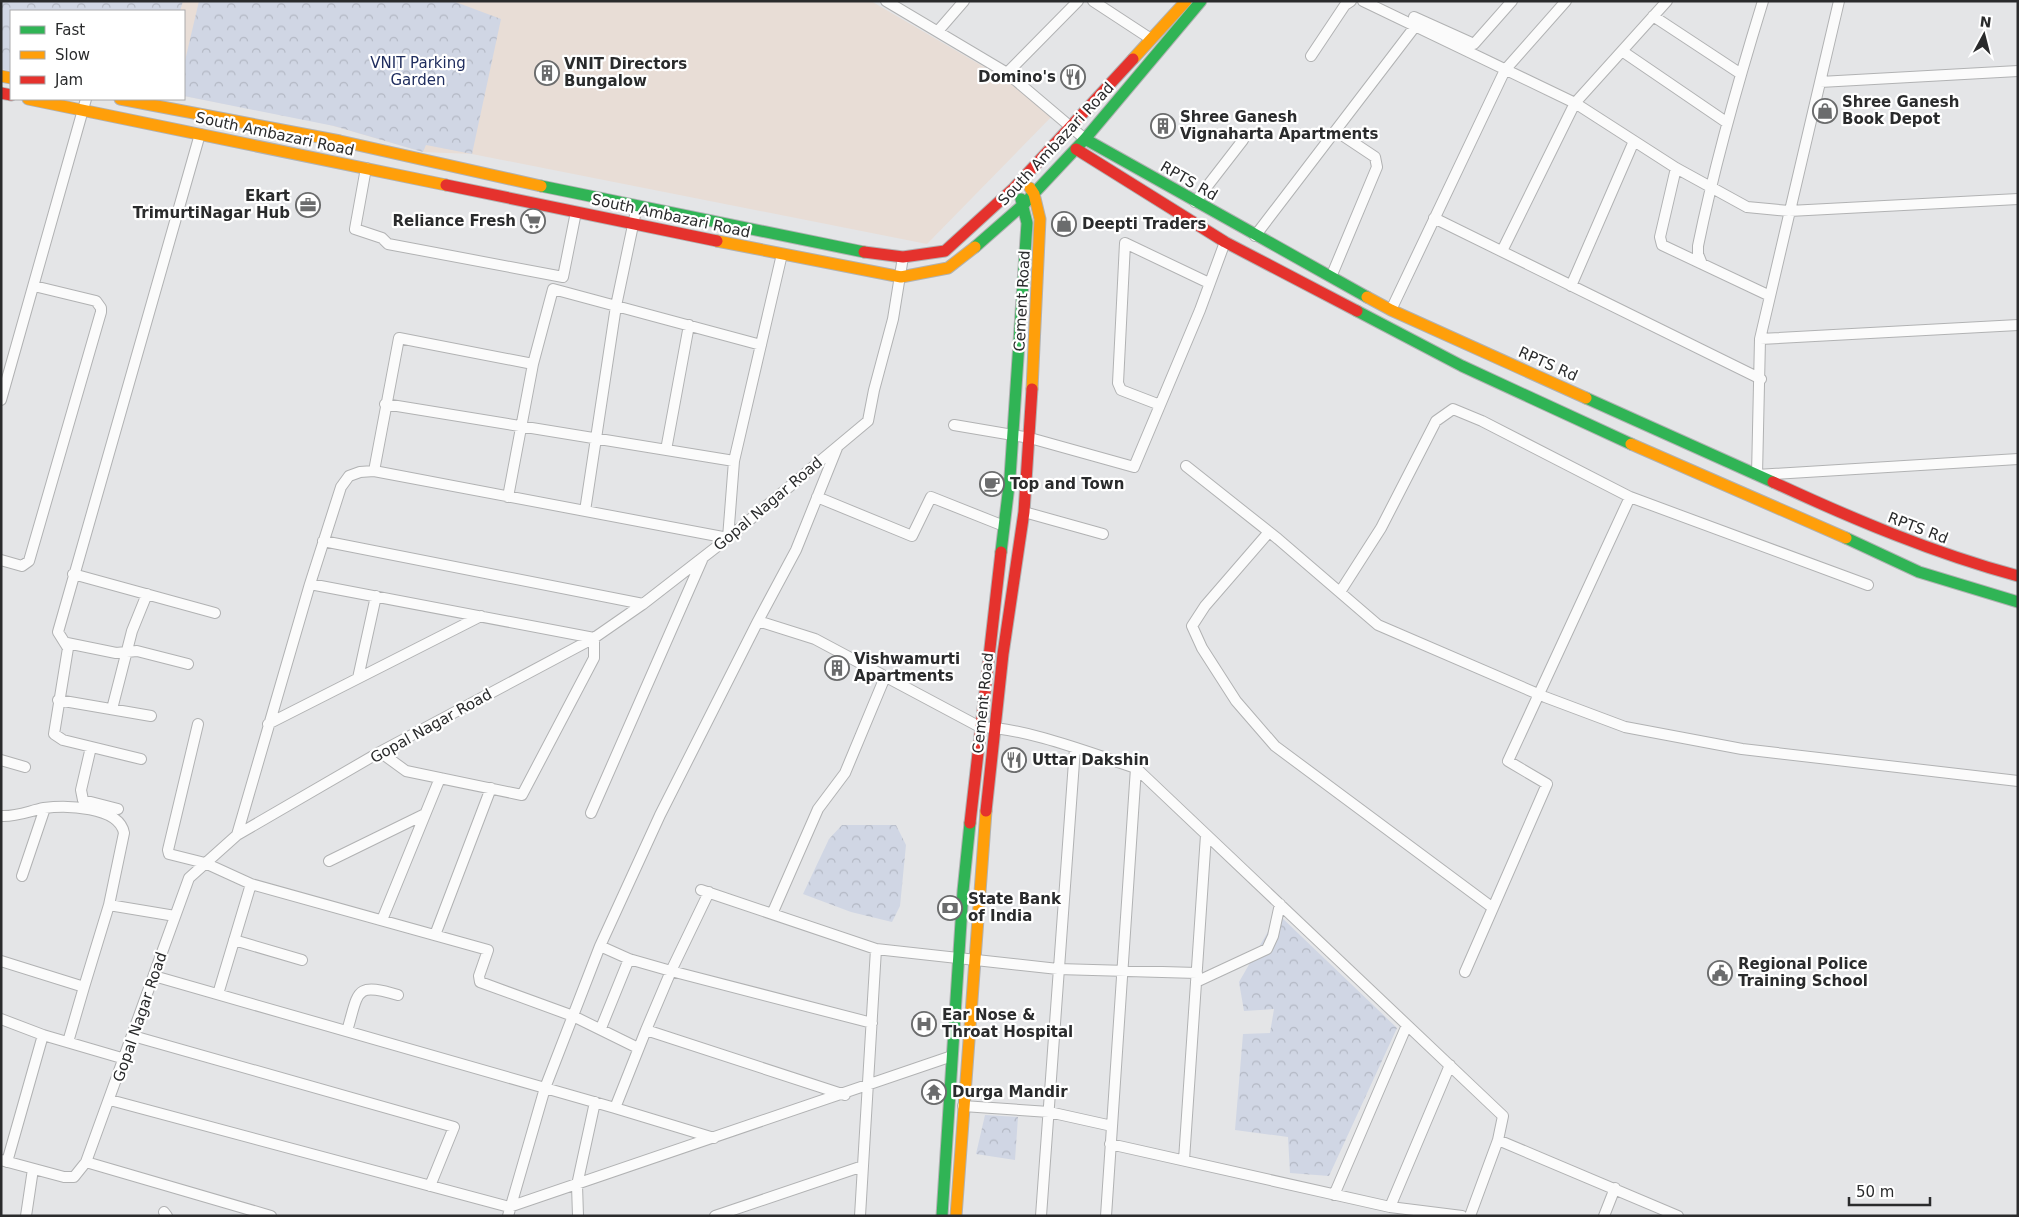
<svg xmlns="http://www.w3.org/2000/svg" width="2019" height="1217" viewBox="0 0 2019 1217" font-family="'DejaVu Sans',sans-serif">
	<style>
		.education { fill: #e8ddd6 }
		.park { fill: url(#park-crowns) }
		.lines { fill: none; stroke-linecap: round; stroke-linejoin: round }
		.street-casing { stroke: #b1b2b3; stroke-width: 12 }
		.fast-casing { stroke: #b1b2b3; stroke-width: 13 }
		.slow-casing { stroke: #b1b2b3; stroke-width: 13 }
		.jam-casing { stroke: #b1b2b3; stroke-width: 13 }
		.street { stroke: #fbfbfb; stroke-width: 10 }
		.fast { stroke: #30b455; stroke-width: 11 }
		.slow { stroke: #ff9f0a; stroke-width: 11 }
		.jam { stroke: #e5322d; stroke-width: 11 }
		.labels { text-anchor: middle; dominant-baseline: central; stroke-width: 4.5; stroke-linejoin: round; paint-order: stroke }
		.park-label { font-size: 15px; fill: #202e5f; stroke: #fff }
		.poi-label { font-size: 15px; font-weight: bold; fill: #2a2b2c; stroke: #fff; text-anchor: start }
		.street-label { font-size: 15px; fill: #2a2b2c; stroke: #fff }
	</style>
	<defs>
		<pattern id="park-crowns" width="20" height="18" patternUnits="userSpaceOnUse" patternTransform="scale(1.25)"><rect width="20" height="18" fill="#d0d6e4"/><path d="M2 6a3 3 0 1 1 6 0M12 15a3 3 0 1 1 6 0" fill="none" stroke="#b3b8c4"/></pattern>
	</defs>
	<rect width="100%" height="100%" fill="#e4e5e7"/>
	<path class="education" d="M1,1H871L1058,110L927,244L472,154L423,152L323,123L184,96V11H11L1,69Z"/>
	<path class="park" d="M1,1H183L180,11H11V71L1,69Z
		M199,1H453L501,19L472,154L426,145L423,152L334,126L184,96V65Z
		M842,825H896L906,845L900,906L892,922L851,912L803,894L829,839Z
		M1278,914L1397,1028L1329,1176L1290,1173L1288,1137L1235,1130L1243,1034L1270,1033L1274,1009L1244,1011L1239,982Z
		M985,1115L1018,1117L1015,1160L976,1154Z"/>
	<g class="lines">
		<defs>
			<path id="street" d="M886,1L1007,73L1085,139
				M1093,1L1151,39
				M1363,1L1575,103L1676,168L1747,207L1789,211L2018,199
				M1839,1L1760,339L1757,475L2018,459
				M1653,16L1741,74
				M1414,17L1474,44L1512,1
				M938,31L964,1
				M1622,51L1726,122
				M1311,56L1345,5L1351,1
				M1007,73L1078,1
				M1820,82L2018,71
				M366,168L355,229L382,238L388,244L563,277L576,212
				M1676,168L1660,237L1662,245L1770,296
				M1195,202L1243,140
				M1434,218L1761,379
				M1255,236L1420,20
				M1502,251L1575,103L1667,1
				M1702,264L1698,254V246C1715,162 1738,82 1763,1
				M1331,277L1377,167L1375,157L1336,131
				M1571,286L1634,141
				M1391,310L1505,70L1566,1
				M1760,339L2018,325
				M1,400L86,99
				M385,404L734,461
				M1160,405L1121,390L1118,383L1125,243L1209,283
				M954,425L1030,438L1134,467L1200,310L1225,242
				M837,448L796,550L758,621L815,639L980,727C1026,728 1090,753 1136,768L1503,1116L1498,1140L1470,1216
				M666,450L689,325
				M1186,466L1278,539L1378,625L1545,697L1625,727L1742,749L2018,781
				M374,471L399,338L533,364
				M508,497L533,364L553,289L761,345
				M817,497L912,536L931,497L1004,526
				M585,511L616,306L637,206
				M1024,512L1103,534
				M1269,532L1205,606L1192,626L1202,648L1236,701L1275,746L1493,908
				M323,541L643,604
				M1,560L22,566L29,561L101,312V308L96,301L34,286
				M73,574L215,613
				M310,584L594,638V658L522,795L406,771L380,752
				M1340,592L1381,528L1436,421L1453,409L1482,421L1630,497L1868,585
				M758,621L660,815L600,946L545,1088L615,1108L646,1030L845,1095
				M67,643L116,653L137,651L188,664
				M358,678L376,596
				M58,700L151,716
				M112,709L132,631L147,594
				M198,724L168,850L169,854L205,863L251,884L218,994
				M268,724L481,616
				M91,747L81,790L83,800L118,809
				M141,759L63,740L54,734L68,648L58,632L200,134
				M1,760L25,767
				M591,813L702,560
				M1,816C16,817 29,811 44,808C65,805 119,806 124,833L109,905L84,987L1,961
				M237,835L310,584L341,487L349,476L360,472L374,471L728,538L734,461L782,254
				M329,861L423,815
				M22,876L45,808
				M251,884L488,950L479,976L480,982L573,1016L638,1048
				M701,890L876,949L1058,969L1197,973
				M109,905L175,916
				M772,914L818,809L845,773L885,677
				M382,920L440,778
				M435,935L491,788
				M234,940L302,960
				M600,946L629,959L671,971L709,892
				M1465,972L1547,784L1508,761L1630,497
				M154,976L545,1088L508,1216
				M1196,982L1267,949L1273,936L1280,904
				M1,1019L43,1035
				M601,1028L629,959
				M646,1030L671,971L872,1023
				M347,1031C359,991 354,982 398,995
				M133,1036L454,1127L430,1186
				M68,1042L84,987
				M110,1100L509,1207L952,1056
				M963,1106L1049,1112L1112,1126
				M615,1108L714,1138
				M1498,1140L1678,1216
				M1110,1144L1390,1207L1462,1216
				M1,1160L64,1177H74L86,1162L189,878L237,835L380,752L594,638L643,604L728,538L868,421L874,390L893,319L903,257
				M1184,1160L1206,835
				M7,1162L43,1035L125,1059
				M86,1162L271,1216
				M1334,1195L1407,1025
				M1390,1207L1450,1065
				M164,1212L167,1216
				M26,1216L33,1169
				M578,1216L577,1185L595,1102
				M715,1216L863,1166
				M860,1216L876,949
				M1041,1216L1075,748
				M1106,1216L1136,768
				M1604,1216L1615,1188"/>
			<path id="fast" d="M1085,139L1367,297
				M541,186L864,252
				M975,247L1024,204L1085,139L1201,1
				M1357,311L1462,366L1631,444
				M1586,398L1773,482
				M1846,538L1919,572L2018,602
				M1001,552L1010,477L1027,223L1021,199
				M942,1216L963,891L970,823"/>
			<path id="slow" d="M1133,59L1186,1
				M1,76L11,78
				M28,99L446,185
				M120,99L340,141L541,186
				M1030,188L1034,194L1040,219L1032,389
				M717,241L901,277L948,268L975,247
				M1367,297L1391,310L1586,398
				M1631,444L1846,538
				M956,1216L986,811"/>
			<path id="jam" d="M1,93L11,95
				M1076,149L1225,242L1357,311
				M446,185L717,241
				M864,252L903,257L945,251L1014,188L1133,59
				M1773,482C1853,519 1933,553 2018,576
				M986,811L1003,654L1024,512L1032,389
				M970,823L1001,552"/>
		</defs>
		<use href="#street" class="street-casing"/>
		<use href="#fast" class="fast-casing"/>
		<use href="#slow" class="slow-casing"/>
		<use href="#jam" class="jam-casing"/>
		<use href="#street" class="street"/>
		<use href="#fast" class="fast"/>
		<use href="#slow" class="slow"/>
		<use href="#jam" class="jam"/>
	</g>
	<defs>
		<symbol id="building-ring" viewBox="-11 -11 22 22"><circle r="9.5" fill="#fff" stroke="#6b6c6d" stroke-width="1.5"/><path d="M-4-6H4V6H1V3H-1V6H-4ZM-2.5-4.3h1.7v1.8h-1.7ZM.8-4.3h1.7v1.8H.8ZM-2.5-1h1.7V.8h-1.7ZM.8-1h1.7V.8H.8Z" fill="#6b6c6d"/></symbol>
		<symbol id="restaurant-ring" viewBox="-11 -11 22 22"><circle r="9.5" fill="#fff" stroke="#6b6c6d" stroke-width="1.5"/><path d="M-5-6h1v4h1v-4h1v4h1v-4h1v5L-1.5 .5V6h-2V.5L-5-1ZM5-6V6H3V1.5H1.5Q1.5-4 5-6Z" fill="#6b6c6d"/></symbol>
		<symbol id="shop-ring" viewBox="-11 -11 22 22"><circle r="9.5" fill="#fff" stroke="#6b6c6d" stroke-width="1.5"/><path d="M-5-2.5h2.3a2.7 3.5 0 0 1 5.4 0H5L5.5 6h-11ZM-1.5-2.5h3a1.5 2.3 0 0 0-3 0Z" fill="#6b6c6d"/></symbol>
		<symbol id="office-ring" viewBox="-11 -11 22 22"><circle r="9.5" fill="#fff" stroke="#6b6c6d" stroke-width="1.5"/><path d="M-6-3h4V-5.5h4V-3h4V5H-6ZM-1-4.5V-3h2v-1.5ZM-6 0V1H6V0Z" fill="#6b6c6d"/></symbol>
		<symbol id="supermarket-ring" viewBox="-11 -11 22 22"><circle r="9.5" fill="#fff" stroke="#6b6c6d" stroke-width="1.5"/><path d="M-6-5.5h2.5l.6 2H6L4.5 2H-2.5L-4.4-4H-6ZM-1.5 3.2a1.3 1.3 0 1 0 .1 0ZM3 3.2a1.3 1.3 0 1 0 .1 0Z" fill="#6b6c6d"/></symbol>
		<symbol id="cafe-ring" viewBox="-11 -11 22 22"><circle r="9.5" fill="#fff" stroke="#6b6c6d" stroke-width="1.5"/><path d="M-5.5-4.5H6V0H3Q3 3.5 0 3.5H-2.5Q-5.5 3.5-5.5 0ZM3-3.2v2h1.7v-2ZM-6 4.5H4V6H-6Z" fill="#6b6c6d"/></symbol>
		<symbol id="bank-ring" viewBox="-11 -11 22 22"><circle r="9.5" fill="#fff" stroke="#6b6c6d" stroke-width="1.5"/><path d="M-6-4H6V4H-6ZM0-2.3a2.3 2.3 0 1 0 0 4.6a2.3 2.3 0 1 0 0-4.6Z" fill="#6b6c6d"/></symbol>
		<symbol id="civic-ring" viewBox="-11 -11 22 22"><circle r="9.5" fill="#fff" stroke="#6b6c6d" stroke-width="1.5"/><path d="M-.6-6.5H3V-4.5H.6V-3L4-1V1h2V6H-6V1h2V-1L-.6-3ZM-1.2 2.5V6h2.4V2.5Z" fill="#6b6c6d"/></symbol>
		<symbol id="hospital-ring" viewBox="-11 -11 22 22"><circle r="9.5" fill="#fff" stroke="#6b6c6d" stroke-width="1.5"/><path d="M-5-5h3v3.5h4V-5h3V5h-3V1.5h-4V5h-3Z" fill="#6b6c6d"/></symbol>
		<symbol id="temple-ring" viewBox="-11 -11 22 22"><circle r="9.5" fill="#fff" stroke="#6b6c6d" stroke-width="1.5"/><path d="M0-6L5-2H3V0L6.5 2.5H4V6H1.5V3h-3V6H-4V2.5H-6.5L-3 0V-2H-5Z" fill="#6b6c6d"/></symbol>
	</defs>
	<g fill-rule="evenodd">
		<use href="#building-ring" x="533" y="59" width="28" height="28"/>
		<use href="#restaurant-ring" x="1059" y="63" width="28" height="28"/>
		<use href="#shop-ring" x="1811" y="97" width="28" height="28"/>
		<use href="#building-ring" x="1149" y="112" width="28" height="28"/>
		<use href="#office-ring" x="294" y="191" width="28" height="28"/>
		<use href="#supermarket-ring" x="519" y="207" width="28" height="28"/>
		<use href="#shop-ring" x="1050" y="210" width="28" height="28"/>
		<use href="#cafe-ring" x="978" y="470" width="28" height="28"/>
		<use href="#building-ring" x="823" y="654" width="28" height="28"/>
		<use href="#restaurant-ring" x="1000" y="746" width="28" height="28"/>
		<use href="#bank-ring" x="936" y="894" width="28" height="28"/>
		<use href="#civic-ring" x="1706" y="959" width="28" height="28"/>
		<use href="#hospital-ring" x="910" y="1010" width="28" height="28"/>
		<use href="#temple-ring" x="920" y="1078" width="28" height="28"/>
	</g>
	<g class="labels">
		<g class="park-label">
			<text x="418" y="63">VNIT Parking<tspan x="418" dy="17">Garden</tspan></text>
		</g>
		<g class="poi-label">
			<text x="564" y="64">VNIT Directors<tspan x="564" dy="17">Bungalow</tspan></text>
			<text x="1056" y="77" text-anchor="end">Domino's</text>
			<text x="1842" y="102">Shree Ganesh<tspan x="1842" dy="17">Book Depot</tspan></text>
			<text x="1180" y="117">Shree Ganesh<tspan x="1180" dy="17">Vignaharta Apartments</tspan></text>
			<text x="290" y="196" text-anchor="end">Ekart<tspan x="290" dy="17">TrimurtiNagar Hub</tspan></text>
			<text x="516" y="221" text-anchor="end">Reliance Fresh</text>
			<text x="1082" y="224">Deepti Traders</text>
			<text x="1010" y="484">Top and Town</text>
			<text x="854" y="659">Vishwamurti<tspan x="854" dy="17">Apartments</tspan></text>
			<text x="1032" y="760">Uttar Dakshin</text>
			<text x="968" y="899">State Bank<tspan x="968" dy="17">of India</tspan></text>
			<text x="1738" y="964">Regional Police<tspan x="1738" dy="17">Training School</tspan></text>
			<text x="942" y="1015">Ear Nose &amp;<tspan x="942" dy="17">Throat Hospital</tspan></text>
			<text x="952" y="1092">Durga Mandir</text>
		</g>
		<g class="street-label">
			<text transform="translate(275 134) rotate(12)">South Ambazari Road</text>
			<text transform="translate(1056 144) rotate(-47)">South Ambazari Road</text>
			<text transform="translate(1189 181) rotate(30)">RPTS Rd</text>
			<text transform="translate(671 216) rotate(12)">South Ambazari Road</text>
			<text transform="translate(1022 301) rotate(-87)">Cement Road</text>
			<text transform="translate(1548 364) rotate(24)">RPTS Rd</text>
			<text transform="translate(768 504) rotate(-40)">Gopal Nagar Road</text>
			<text transform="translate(1918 528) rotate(21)">RPTS Rd</text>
			<text transform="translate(983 703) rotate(-84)">Cement Road</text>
			<text transform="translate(431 726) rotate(-29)">Gopal Nagar Road</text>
			<text transform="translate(140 1017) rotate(-71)">Gopal Nagar Road</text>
		</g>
	</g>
	<rect width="2019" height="1217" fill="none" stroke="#2a2b2c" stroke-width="5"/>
	<rect x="10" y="10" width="175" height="90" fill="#ffffff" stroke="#aaaaab"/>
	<rect x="20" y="26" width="25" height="8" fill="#30b455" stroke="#aaaaab"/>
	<text x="55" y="35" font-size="15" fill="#2a2b2c">Fast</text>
	<rect x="20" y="51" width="25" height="8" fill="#ff9f0a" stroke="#aaaaab"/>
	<text x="55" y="60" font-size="15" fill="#2a2b2c">Slow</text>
	<rect x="20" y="76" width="25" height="8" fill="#e5322d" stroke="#aaaaab"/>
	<text x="55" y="85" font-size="15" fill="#2a2b2c">Jam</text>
	<g transform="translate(1984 35) rotate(7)" stroke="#ffffff" stroke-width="4" paint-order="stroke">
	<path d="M0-4L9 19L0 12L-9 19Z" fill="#2a2b2c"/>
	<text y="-8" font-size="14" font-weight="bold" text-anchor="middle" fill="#2a2b2c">N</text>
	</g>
	<path d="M1849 1197v8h81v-8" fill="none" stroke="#2a2b2c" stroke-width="2.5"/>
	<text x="1856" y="1197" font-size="15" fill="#2a2b2c" stroke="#ffffff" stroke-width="4" paint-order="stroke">50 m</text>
</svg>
